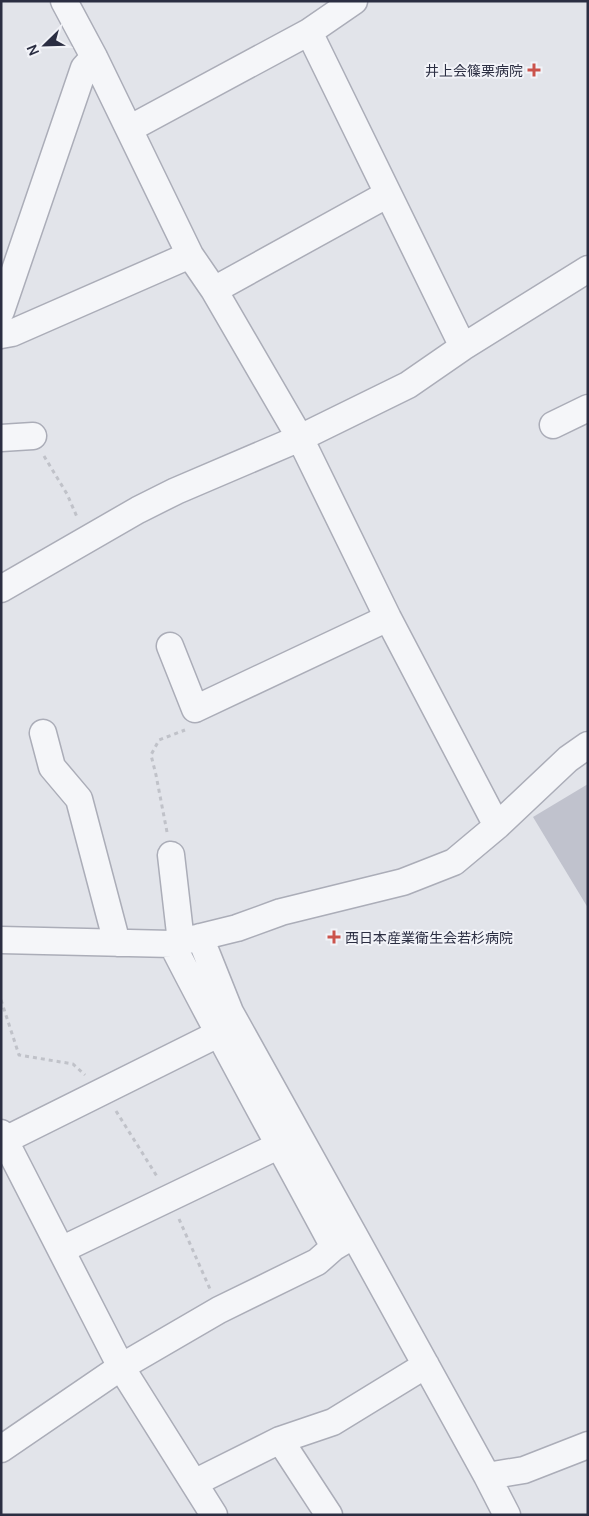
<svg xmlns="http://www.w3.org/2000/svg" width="589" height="1516" viewBox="0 0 589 1516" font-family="Manrope,'Noto Sans JP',sans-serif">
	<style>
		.building { fill: #c0c2cd }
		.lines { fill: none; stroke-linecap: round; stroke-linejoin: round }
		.minor-casing { stroke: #abadb8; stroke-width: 29 }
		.path { stroke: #c0c2c9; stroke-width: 3; stroke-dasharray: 4 4; stroke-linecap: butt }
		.minor { stroke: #f5f6f9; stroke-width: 26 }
		.poi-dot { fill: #cb534c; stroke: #f2f3f8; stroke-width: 2 }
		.labels { text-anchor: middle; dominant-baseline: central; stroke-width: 4; stroke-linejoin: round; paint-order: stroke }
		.poi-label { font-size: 14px; fill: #2b2e42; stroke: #f2f3f8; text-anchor: end }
	</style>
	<rect width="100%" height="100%" fill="#e2e4ea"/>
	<path class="building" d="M588,784V908L533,817Z"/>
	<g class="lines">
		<defs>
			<path id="minor" d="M64,1L94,57L190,255L214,290L300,438L388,618L497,826
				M309,32L354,1
				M129,129L309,32L463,347
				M214,290L388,194
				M1,311L84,68L94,57
				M1,335L12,333L190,255
				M553,425L588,408
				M1,438L33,436
				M1,589L138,510L176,491L300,438L408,385L463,347L588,269
				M170,646L195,709L388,618
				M43,733L52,767L79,799L117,943
				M171,855L181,942
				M200,937L230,1012L354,1235
				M1,940L172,944L237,928L281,912L403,882L454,862L497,826L568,759L588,745
				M172,944C224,1046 280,1146 334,1247
				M1,1133L121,1367L214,1515
				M5,1140L218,1034
				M61,1250L280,1145
				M280,1440L329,1515
				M1,1449L121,1367L219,1310L317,1262L334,1247L354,1235L487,1476L507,1515
				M487,1476L524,1470L588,1445
				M194,1483L280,1440L333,1422L426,1365"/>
		</defs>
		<use href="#minor" class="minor-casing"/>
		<path class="path" d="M44,456L67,494L77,517
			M167,832L156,775L151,755L159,740L185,730
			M1,1000L19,1055L73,1064L85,1075
			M116,1111L158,1178
			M179,1219L210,1289"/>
		<use href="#minor" class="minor"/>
	</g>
	<g class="poi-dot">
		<path d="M531.5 62.5h5v5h5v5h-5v5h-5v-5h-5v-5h5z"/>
		<path d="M331.5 929.5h5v5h5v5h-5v5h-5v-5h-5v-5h5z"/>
	</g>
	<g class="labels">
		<g class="poi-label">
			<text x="523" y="70">井上会篠栗病院</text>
			<text x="345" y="937" text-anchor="start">西日本産業衛生会若杉病院</text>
		</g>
	</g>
	<rect width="589" height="1516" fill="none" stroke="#2b2e42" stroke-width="5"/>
	<g transform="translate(45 45) rotate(247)" stroke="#f2f3f8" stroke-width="4" paint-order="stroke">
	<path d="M0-4L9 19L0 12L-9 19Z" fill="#2b2e42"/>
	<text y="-8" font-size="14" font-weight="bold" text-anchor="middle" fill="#2b2e42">N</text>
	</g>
</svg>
